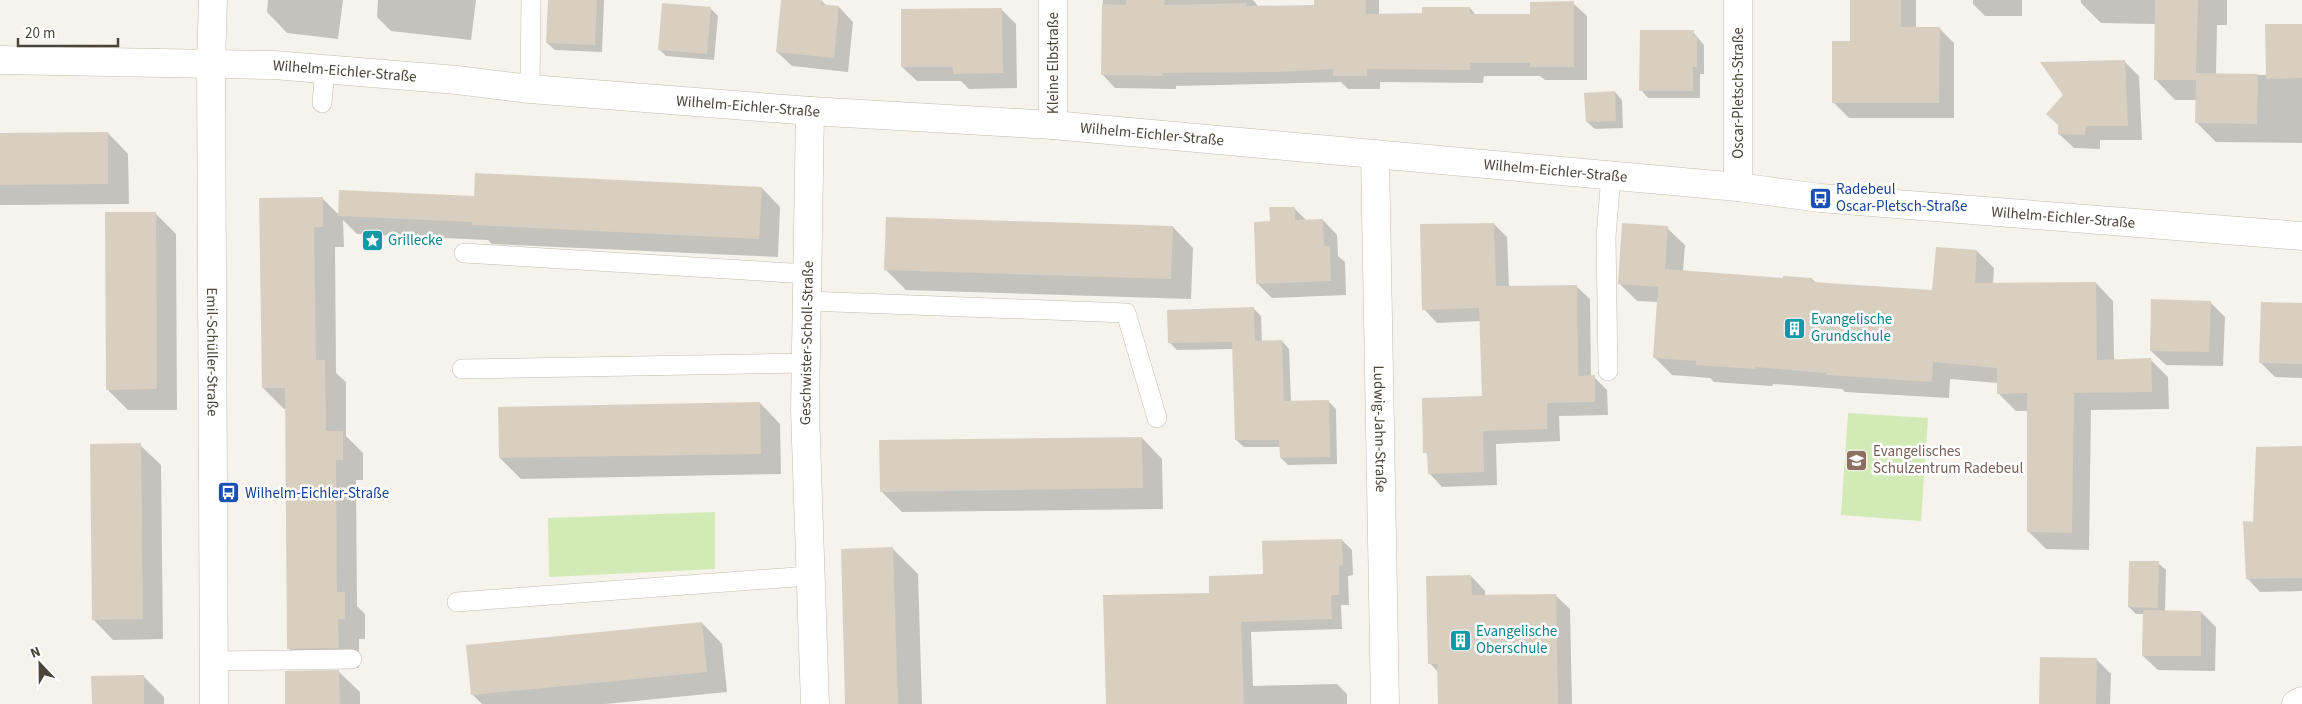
<svg xmlns="http://www.w3.org/2000/svg" width="2302" height="704" viewBox="0 0 2302 704" font-family="'Source Sans 3',sans-serif">
	<style>
		.green { fill: #d2eab5 }
		.shadow { fill: #0003 }
		.building { fill: #d8cfc1 }
		.lines { fill: none; stroke-linecap: round; stroke-linejoin: round }
		.service-casing { stroke: #c2bbae; stroke-width: 20 }
		.minor-casing { stroke: #c2bbae; stroke-width: 29 }
		.tertiary-casing { stroke: #c2bbae; stroke-width: 29 }
		.service { stroke: #fff; stroke-width: 19 }
		.minor { stroke: #fff; stroke-width: 28 }
		.tertiary { stroke: #fff; stroke-width: 28 }
		.labels { text-anchor: middle; dominant-baseline: central; stroke-width: 5; stroke-linejoin: round; paint-order: stroke }
		.street-label { font-size: 15px; fill: #4b4439; stroke: #fff }
		.transit-label { font-size: 15px; fill: #164399; stroke: #fff; text-anchor: start }
		.culture-label { font-size: 15px; fill: #0d838f; stroke: #fff; text-anchor: start }
		.education-label { font-size: 15px; fill: #785e54; stroke: #fff; text-anchor: start }
	</style>
	<rect width="100%" height="100%" fill="#f6f3ec"/>
	<path class="green" d="M1848,413L1928,418L1921,521L1841,515Z
		M715,512V569L549,577L548,518Z"/>
	<path class="shadow" d="M268,0H343L338,39L287,33L267,12Z
		M378,0H476L471,40L391,31L377,17Z
		M549,0H604L602,52L555,50L547,43Z
		M782,0H821L827,6L839,7L853,22L848,72L792,66L777,52Z
		M1103,0H1253L1259,7L1315,6V0H1379V15H1424L1470,8L1476,15H1531L1573,3L1587,16V80H1545L1540,76H1484L1483,83L1380,82V89H1348L1341,82L1176,86V89L1115,88L1102,74Z
		M1851,0H1916V28H1939L1954,43V118H1849L1833,102L1851,42Z
		M1973,0H2022V16H1985L1973,4Z
		M2081,0H2227V25H2217L2216,74L2267,75L2302,25V143L2216,142L2196,122L2197,100H2175L2156,80V24L2101,23L2081,3Z
		M710,8L718,16L714,60L666,56L659,49Z
		M1002,10L1016,24L1017,88L969,89L961,81H917L902,67Z
		M1693,32L1704,45V74H1700V98H1648L1641,90Z
		M2124,61L2139,76L2142,140H2100V149L2074,148L2059,134Z
		M1615,92L1622,100L1623,128L1595,129L1587,122Z
		M108,133L128,154L129,204L0,205V134Z
		M762,188L780,207L778,257L492,244L488,240L357,234L343,220L344,247H335L336,373L346,382V436L363,453V480H356L357,606L365,614V639H359V668L309,669L288,648L286,409H284L263,388L322,198L339,215L475,197Z
		M1294,208L1307,221L1323,220L1337,235L1338,256L1345,262L1346,295L1272,298L1257,283L1271,222Z
		M155,213L176,234L177,410H128L108,390Z
		M1494,224L1507,237L1509,287L1576,286L1590,299L1591,377H1594L1607,390L1608,415L1559,416L1560,441L1496,444L1497,485L1442,487L1429,473V456L1425,452L1484,398L1481,321L1437,323L1424,309Z
		M1173,227L1193,248L1191,299L906,290L886,270Z
		M1667,228L1685,245L1683,271L1784,279H1812L1816,283L1934,292L1977,251L1994,268L1993,284L2096,283L2113,301L2114,360H2151L2168,377L2169,409L2091,410L2089,550L2046,549L2028,531V411H2016L1998,393V383L1950,379L1949,398L1845,392L1842,389L1773,384L1772,386L1714,382L1710,378L1672,375L1654,357L1658,302L1637,301L1619,283Z
		M2210,302L2225,317L2223,366L2166,365L2151,351Z
		M2302,305V378L2275,377L2260,362Z
		M1254,309L1261,316L1262,342L1282,341L1289,349L1291,402H1329L1336,409L1337,464L1288,465L1281,458V447H1244L1236,440L1233,349L1177,350L1170,343Z
		M760,403L780,424L781,474L521,479L500,458Z
		M1142,438L1162,459L1163,509L902,512L881,491Z
		M140,445L161,465L163,639L113,640L93,619Z
		M2302,448V591L2260,592L2247,578L2254,523Z
		M1342,540L1352,550L1353,575L1348,576L1349,605H1341L1342,629L1251,632L1253,686L1337,684L1347,694V704H1107L1211,594L1264,576Z
		M892,548L918,574L922,704H847Z
		M2158,563L2166,570L2165,612H2201L2216,627L2215,671L2158,670L2143,656L2144,614H2136L2129,607Z
		M1471,576L1485,591V596L1555,595L1570,609L1572,704H1439L1438,672L1430,663Z
		M702,623L722,644L727,692L605,704H482L472,694Z
		M2096,659L2111,674L2110,704H2041Z
		M339,672L360,692V704H286Z
		M143,676L164,697V704H93Z"/>
	<path class="building" d="M548,0H597L595,45L546,43Z
		M781,0H821V4L839,6L834,58L776,52Z
		M1126,0H1165L1164,5L1246,3V6L1314,5V0H1366V14L1422,13V7H1470V14H1530V2L1574,1V67H1530V63H1470V70L1367,69V76H1333V69L1278,72L1163,73V76L1101,75L1102,4L1126,5Z
		M1850,0H1901V27H1940L1939,103H1832V41H1850Z
		M2155,0H2198L2196,73L2258,74L2257,124L2195,123L2196,80H2154Z
		M662,3L711,7L707,54L658,50Z
		M1002,8L1003,73L953,74V67H901V9Z
		M2265,24H2302V78L2266,79Z
		M1640,30H1694L1693,36H1697V67H1693V91H1639Z
		M2125,60L2128,126H2086L2085,135L2058,134V125L2046,114L2063,95L2040,62Z
		M1615,91L1616,121L1586,122L1584,93Z
		M108,132V184L0,185V133Z
		M475,173L762,187L759,239L472,225V222L338,216L339,190L474,196Z
		M323,197V227H314L316,360H325L326,431H343V460H336L337,592H345V619H338L339,648L287,649L285,388H262L259,198Z
		M1269,207H1295V220L1323,219L1324,246H1330L1331,281L1256,284L1254,222L1270,221Z
		M105,212H156L157,389L106,390Z
		M886,217L1173,226L1171,279L884,270Z
		M1494,223L1496,286L1577,285L1578,376L1595,375V402L1547,403V429L1483,431L1484,472L1428,474L1427,453H1423L1422,398L1482,396L1479,308L1422,310L1420,224Z
		M1622,223L1668,226L1665,269L1783,278V276L1798,277L1812,278V282L1932,290L1936,247L1977,250L1975,283L2096,282L2097,360L2151,358L2152,392L2074,393L2072,533L2027,532V393L1997,394V368L1933,362L1932,382L1826,375V373L1755,367V369L1696,365V361L1653,358L1658,287L1618,284Z
		M2151,299L2211,301L2209,352L2150,351Z
		M2261,302L2302,303V364L2259,363Z
		M1254,307L1255,341L1282,340L1284,401L1329,400L1330,457L1280,458L1279,440H1235L1232,342L1168,343L1167,310Z
		M760,402L761,454L499,458L498,407Z
		M1142,437L1143,488L880,492L879,440Z
		M141,443L143,619L92,620L90,444Z
		M2302,446V578L2246,579L2243,521L2253,522L2256,447Z
		M1342,539L1343,565L1339,566V595H1331L1332,619L1241,622L1244,704H1106L1103,595L1209,593V576L1263,574L1262,541Z
		M893,547L898,704H845L841,549Z
		M2129,561H2159L2158,608L2128,607Z
		M1471,575L1472,595L1556,594L1558,704H1438L1437,664H1428L1426,576Z
		M2143,610L2201,611V656H2142Z
		M702,622L707,672L471,695L466,645Z
		M2040,657L2097,658L2096,704H2039Z
		M339,670L340,704H285V671Z
		M144,675V704H92L91,676Z"/>
	<g class="lines">
		<defs>
			<path id="service" d="M530,89L531,0
				M322,103L325,69
				M464,253L808,274
				M807,301L1126,313L1157,418
				M462,369L806,363
				M1608,371L1606,237L1611,175
				M457,602L809,576
				M213,661L352,659"/>
			<g id="minor">
				<path d="M1738,0V187"/>
				<path id="s1" d="M0,60L274,65L457,80L530,89L810,111L1053,125L1738,187L1820,198L2302,236"/>
				<path d="M810,111L805,410L815,704"/>
				<path d="M1053,125V0"/>
				<path id="s2" d="M1375,154L1385,704"/>
				<path d="M2296,704L2302,701"/>
			</g>
			<g id="tertiary">
				<path id="s3" d="M213,0L211,63L214,704"/>
			</g>
		</defs>
		<use href="#service" class="service-casing"/>
		<use href="#minor" class="minor-casing"/>
		<use href="#tertiary" class="tertiary-casing"/>
		<use href="#service" class="service"/>
		<use href="#minor" class="minor"/>
		<use href="#tertiary" class="tertiary"/>
	</g>
	<defs>
		<symbol id="bus-square" viewBox="-11 -11 22 22"><rect x="-9" y="-9" width="18" height="18" rx="4" fill="#1a4fb4" stroke="#fff"/><path d="M-5-6H5V4H4V6H2V4H-2V6H-4V4H-5ZM-3.5-4V0h7V-4ZM-3.5 1.2v1.5H-2V1.2ZM2 1.2v1.5H3.5V1.2Z" fill="#fff"/></symbol>
		<symbol id="sight-square" viewBox="-11 -11 22 22"><rect x="-9" y="-9" width="18" height="18" rx="4" fill="#0f9aa8" stroke="#fff"/><path d="M0-6L1.8-2.2L6-1.7L2.9 1.2L3.7 5.4L0 3.3L-3.7 5.4L-2.9 1.2L-6-1.7L-1.8-2.2Z" fill="#fff"/></symbol>
		<symbol id="building-square" viewBox="-11 -11 22 22"><rect x="-9" y="-9" width="18" height="18" rx="4" fill="#0f9aa8" stroke="#fff"/><path d="M-4-6H4V6H1V3H-1V6H-4ZM-2.5-4.3h1.7v1.8h-1.7ZM.8-4.3h1.7v1.8H.8ZM-2.5-1h1.7V.8h-1.7ZM.8-1h1.7V.8H.8Z" fill="#fff"/></symbol>
		<symbol id="school-square" viewBox="-11 -11 22 22"><rect x="-9" y="-9" width="18" height="18" rx="4" fill="#8d6e63" stroke="#fff"/><path d="M0-5L7-2L0 1L-7-2ZM-4 1L0 2.5L4 1V4Q0 6-4 4Z" fill="#fff"/></symbol>
	</defs>
	<g fill-rule="evenodd">
		<use href="#bus-square" x="1808" y="186" width="25" height="25"/>
		<use href="#sight-square" x="360" y="228" width="25" height="25"/>
		<use href="#building-square" x="1782" y="316" width="25" height="25"/>
		<use href="#school-square" x="1844" y="448" width="25" height="25"/>
		<use href="#bus-square" x="216" y="480" width="25" height="25"/>
		<use href="#building-square" x="1448" y="628" width="25" height="25"/>
	</g>
	<g class="labels">
		<g class="street-label">
			<text transform="translate(1053 63) rotate(-90)">Kleine Elbstraße</text>
			<text stroke="none"><textPath href="#s1" startOffset="345">Wilhelm-Eichler-Straße</textPath></text>
			<text transform="translate(1738 93) rotate(-90)">Oscar-Pletsch-Straße</text>
			<text stroke="none"><textPath href="#s1" startOffset="750">Wilhelm-Eichler-Straße</textPath></text>
			<text stroke="none"><textPath href="#s1" startOffset="1155">Wilhelm-Eichler-Straße</textPath></text>
			<text stroke="none"><textPath href="#s1" startOffset="1560">Wilhelm-Eichler-Straße</textPath></text>
			<text stroke="none"><textPath href="#s1" startOffset="2070">Wilhelm-Eichler-Straße</textPath></text>
			<text transform="translate(807 343) rotate(-89)">Geschwister-Scholl-Straße</text>
			<text stroke="none"><textPath href="#s3" startOffset="352">Emil-Schüller-Straße</textPath></text>
			<text stroke="none"><textPath href="#s2" startOffset="275">Ludwig-Jahn-Straße</textPath></text>
		</g>
		<g class="transit-label">
			<text x="1836" y="189">Radebeul<tspan x="1836" dy="17">Oscar-Pletsch-Straße</tspan></text>
			<text x="245" y="493">Wilhelm-Eichler-Straße</text>
		</g>
		<g class="culture-label">
			<text x="388" y="240">Grillecke</text>
			<text x="1811" y="319">Evangelische<tspan x="1811" dy="17">Grundschule</tspan></text>
			<text x="1476" y="631">Evangelische<tspan x="1476" dy="17">Oberschule</tspan></text>
		</g>
		<g class="education-label">
			<text x="1873" y="451">Evangelisches<tspan x="1873" dy="17">Schulzentrum Radebeul</tspan></text>
		</g>
	</g>
	<g transform="translate(40 664) rotate(338)" stroke="#ffffff" stroke-width="4" paint-order="stroke">
	<path d="M0-4L9 19L0 12L-9 19Z" fill="#4b4439"/>
	<text y="-8" font-size="14" font-weight="bold" text-anchor="middle" fill="#4b4439">N</text>
	</g>
	<path d="M18 38v8h100v-8" fill="none" stroke="#4b4439" stroke-width="2.5"/>
	<text x="25" y="38" font-size="15" fill="#4b4439" stroke="#ffffff" stroke-width="4" paint-order="stroke">20 m</text>
</svg>
